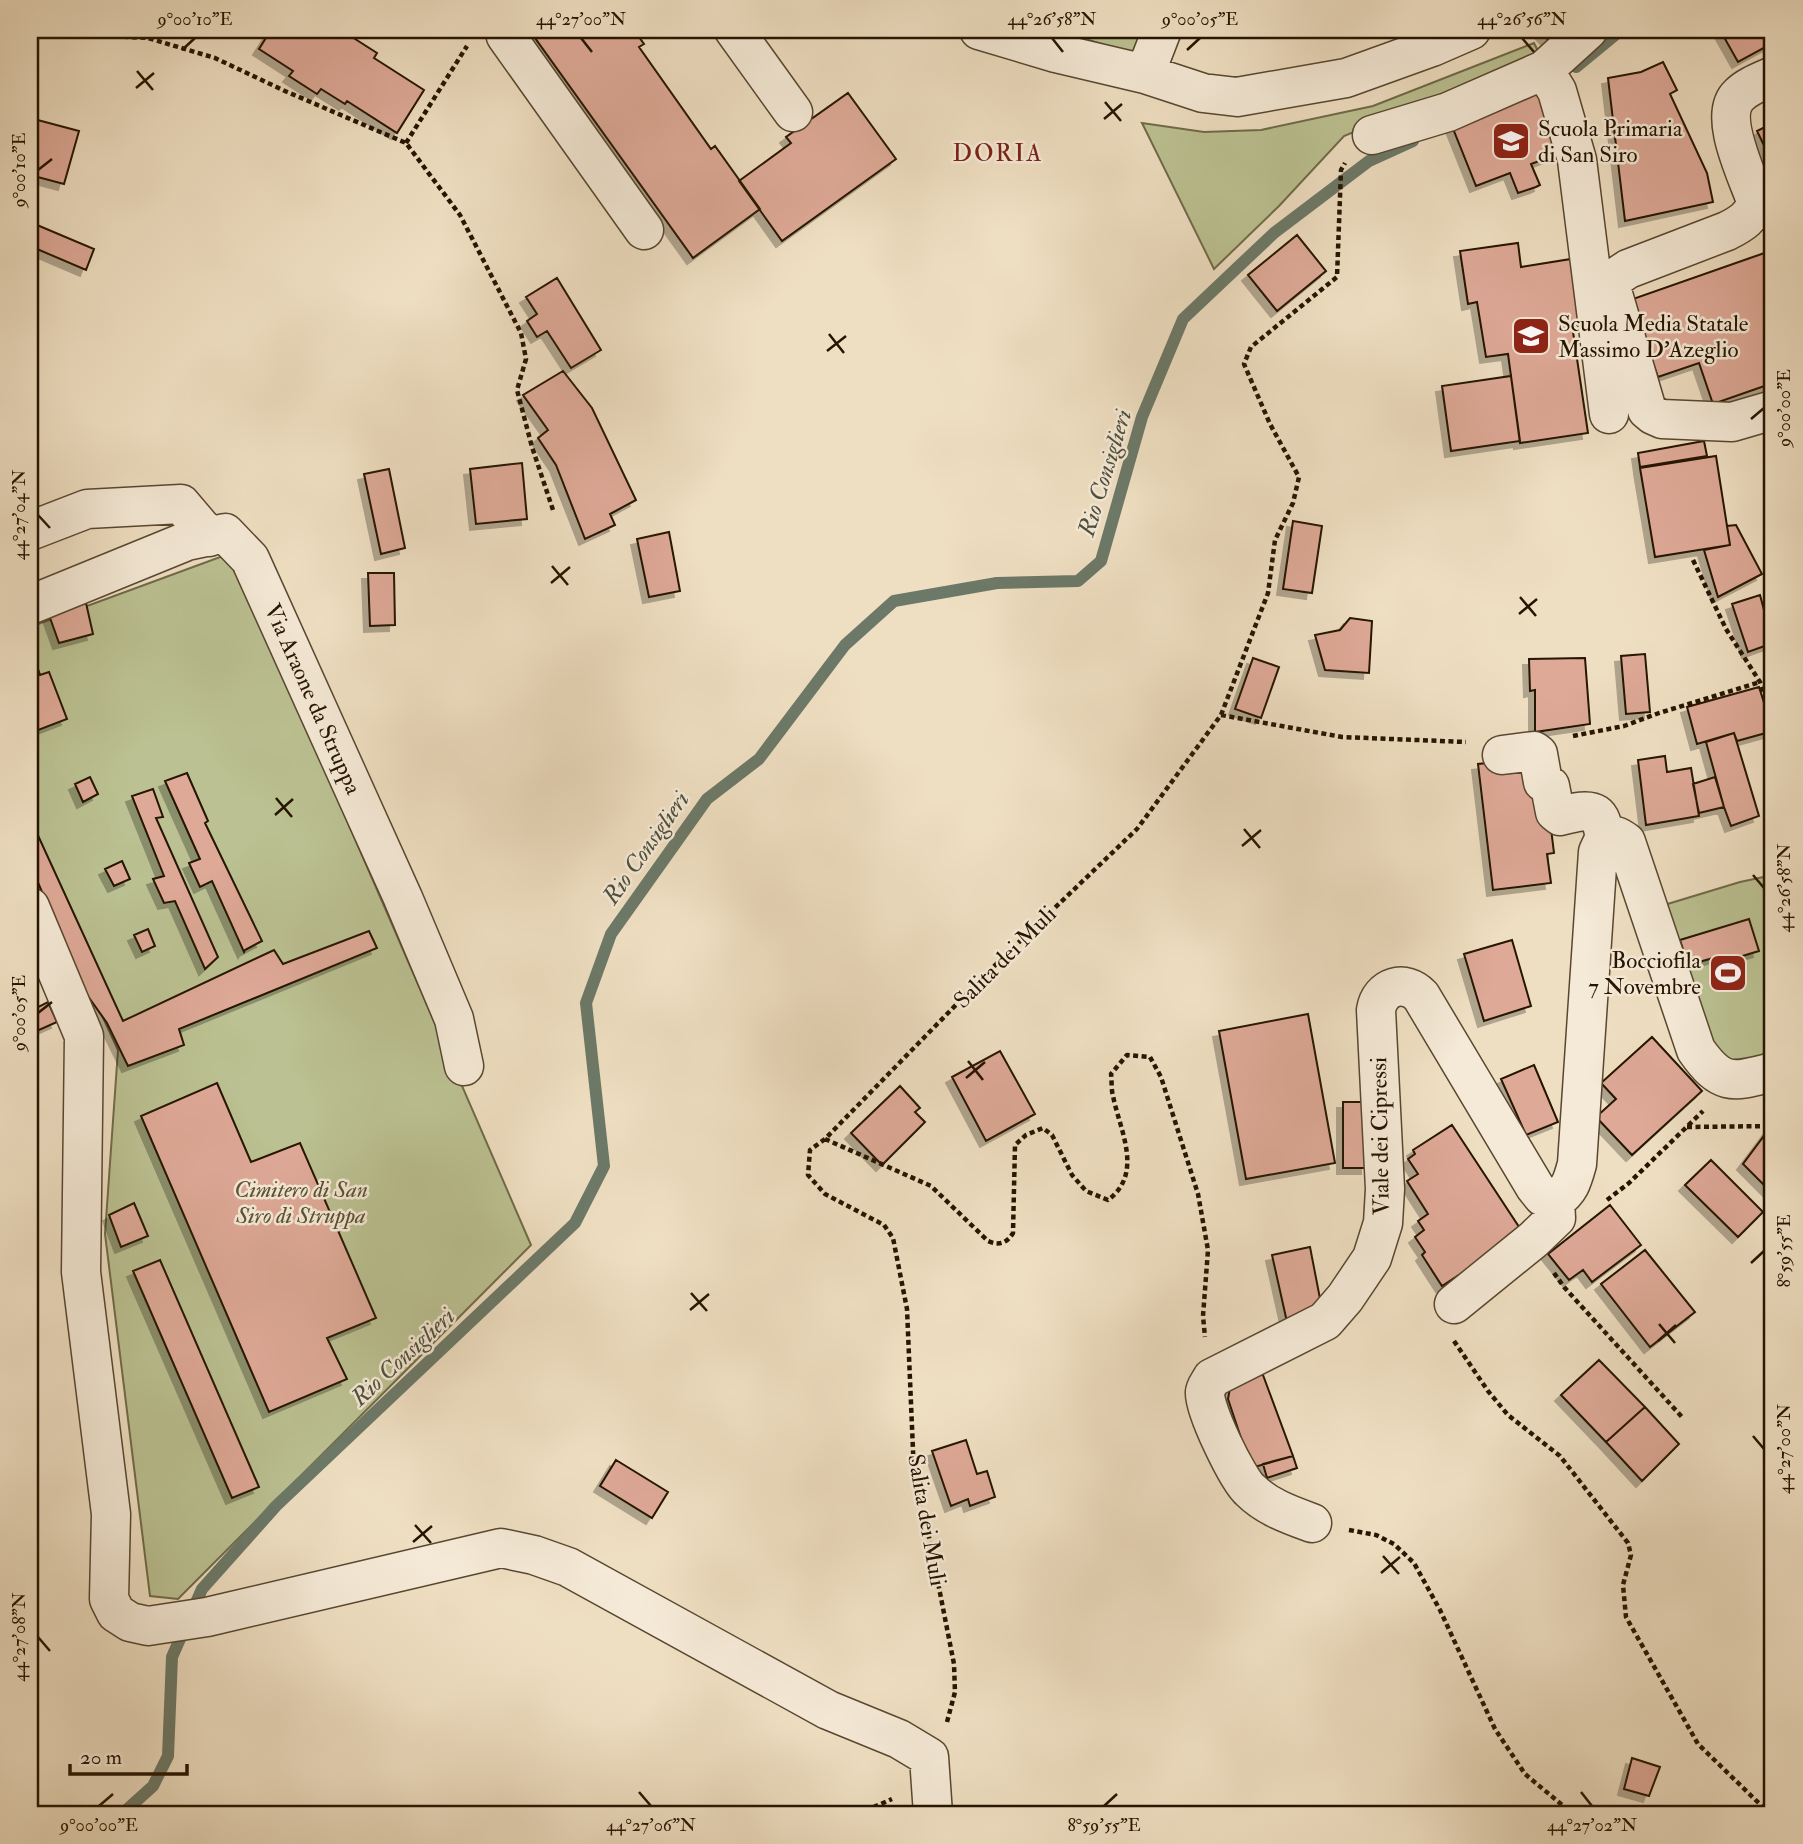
<svg xmlns="http://www.w3.org/2000/svg" width="1803" height="1844" viewBox="0 0 1803 1844" font-family="'IM FELL Double Pica',serif">
	<style>
		.green { fill: #bbc192; stroke: #706a49; stroke-width: 2 }
		.lines { fill: none; stroke-linecap: round; stroke-linejoin: round }
		.stream { stroke: #6c7968; stroke-width: 12 }
		.building { fill: #dea997; stroke: #251400; stroke-width: 2; filter: url(#shadow) }
		.minor-casing { stroke: #584730; stroke-width: 41 }
		.path { stroke: #251400; stroke-width: 4.5; stroke-dasharray: 5 3.5; stroke-linecap: butt }
		.minor { stroke: #f5ead7; stroke-width: 38 }
		.ticks { fill: none; stroke: #251400; stroke-width: 2.5 }
		.labels { text-anchor: middle; dominant-baseline: central; stroke-width: 5; stroke-linejoin: round; paint-order: stroke }
		.poi-label { font-size: 23px; fill: #251400; stroke: #f5ead7; text-anchor: start }
		.street-label { font-size: 23px; fill: #251400; stroke: #f5ead7 }
		.park-label { font-size: 23px; font-style: italic; fill: #5a5133; stroke: #f5ead7 }
		.neighbourhood-label { font-size: 24px; letter-spacing: 2px; fill: #7a1f14; stroke: #f5ead7 }
		.water-label { font-size: 24px; font-style: italic; fill: #4e4f3d; stroke: #f5ead7 }
		.neatline { fill: none; stroke: #251400; stroke-width: 2.5 }
		.ticks-label { font-size: 18px; text-anchor: middle; fill: #251400 }
	</style>
	<defs>
		<filter id="shadow"><feDropShadow dx="-6" dy="6" stdDeviation="0" flood-color="#0004"/></filter>
	</defs>
	<rect width="100%" height="100%" fill="#efdfc2"/>
	<filter id="stains"><feTurbulence type="fractalNoise" baseFrequency=".00286" numOctaves="4"/><feColorMatrix values="0 0 0 0 .2 0 0 0 0 .09 0 0 0 0 .02 0 0 0 .5 -.17"/></filter>
	<radialGradient id="worn" r=".72"><stop offset=".6" stop-color="#630" stop-opacity="0"/><stop offset="1" stop-color="#630" stop-opacity=".3"/></radialGradient>
	<path class="green" d="M1062,30H1142L1133,54L1060,31Z
		M1534,43L1540,55L1344,136L1279,206L1214,269L1142,123L1204,132L1261,130L1373,106Z
		M231,553L531,1245L178,1599L150,1596L105,1234L118,1050L30,860V627Z
		M1773,875V1055L1736,1064L1711,1049L1661,906L1740,882Z"/>
	<g class="lines">
		<path class="stream" d="M1576,67L1621,30
			M122,1814L153,1786L168,1756L172,1657L202,1589L276,1506L575,1223L604,1166L586,1003L611,934L707,799L759,759L845,645L894,601L997,583L1078,581L1101,561L1142,417L1183,319L1274,233L1369,161L1413,141"/>
	</g>
	<path class="building" d="M271,30H341L377,53L374,58L424,90L397,133L347,101L345,104L321,89L317,94L289,76L293,71L259,49Z
		M532,30H634L644,44L639,47L711,149L715,146L760,209L693,258L530,31Z
		M1542,30H1563L1549,41L1540,31Z
		M1720,30H1773V43L1738,62Z
		M1663,62L1677,90L1670,94L1707,173L1713,202L1625,221L1608,78L1641,72Z
		M1544,90L1568,150L1531,164L1540,185L1536,187L1518,193L1510,173L1476,186L1452,126Z
		M848,93L896,159L782,241L739,181L791,143L786,137Z
		M30,118L79,131L64,184L30,175Z
		M1773,123V164L1757,131Z
		M37,225L94,249L86,270L30,246V241Z
		M1297,235L1326,271L1277,311L1248,275Z
		M1518,243L1521,267L1571,259L1581,324L1572,325L1588,433L1520,443L1508,354L1486,357L1477,302L1468,304L1460,251Z
		M1773,250V383L1713,404L1699,363L1658,377L1630,300Z
		M557,278L601,350L571,368L547,331L537,337L527,321L537,314L526,297Z
		M563,371L592,408L636,500L610,514L615,525L585,539L556,465L538,438L548,430L523,395Z
		M1511,376L1520,441L1451,451L1442,386Z
		M1704,441L1707,456L1640,467L1638,453Z
		M1716,456L1730,545L1655,557L1640,468Z
		M522,463L527,519L476,524L470,469Z
		M389,469L405,548L381,554L364,474Z
		M1293,521L1322,526L1312,593L1283,589Z
		M1736,525L1762,574L1718,597L1704,550L1730,545L1727,526Z
		M669,532L680,591L649,597L637,539Z
		M368,573H394L395,625L370,626Z
		M1760,595L1764,610L1773,605V643L1748,652L1732,604Z
		M86,603L93,634L59,643L49,615Z
		M1350,618L1372,621L1369,673L1325,670L1315,635L1340,630Z
		M1645,654L1650,712L1626,714L1621,656Z
		M34,657L40,675L49,672L67,719L33,732L30,722V659Z
		M1253,658L1279,667L1261,718L1235,709Z
		M1585,658L1590,724L1535,732V690L1530,691L1529,659Z
		M1759,687L1773,731L1737,741L1734,733L1697,744L1687,707Z
		M1734,733L1759,816L1731,826L1724,807L1706,742Z
		M1665,756L1667,772L1691,768L1699,816L1646,825L1638,760Z
		M1535,758L1546,788L1554,853L1547,854L1551,883L1493,890L1478,764Z
		M187,773L208,821L205,823L262,941L245,950L244,952L212,881L200,887L189,863L200,859L165,781Z
		M90,777L98,794L83,802L75,784Z
		M1715,777L1724,807L1699,813L1693,784Z
		M153,789L163,817L156,818L218,957L205,969L175,901L164,903L153,879L164,876L132,796Z
		M30,818L123,1021L274,950L283,964L369,931L377,948L179,1029L184,1045L128,1066L107,1023L85,992L30,864Z
		M122,861L130,879L114,886L105,869Z
		M1749,919L1759,951L1719,963L1717,957L1688,965L1680,940Z
		M148,929L155,946L142,952L134,935Z
		M1512,940L1531,1006L1484,1021L1464,954Z
		M48,1002L57,1022L30,1034V1011Z
		M1308,1014L1335,1163L1246,1179L1219,1031Z
		M1652,1037L1702,1091L1632,1155L1596,1117L1616,1099L1601,1083Z
		M1000,1051L1035,1114L986,1141L952,1077Z
		M1534,1065L1558,1122L1526,1135L1501,1079Z
		M217,1083L251,1162L300,1143L376,1318L327,1338L347,1379L269,1412L141,1116Z
		M900,1086L920,1108L915,1112L925,1122L882,1165L851,1133Z
		M1343,1102H1368L1367,1168H1343Z
		M1452,1125L1523,1233L1442,1286L1422,1255L1425,1252L1415,1237L1424,1230L1418,1221L1428,1214L1407,1181L1418,1174L1408,1159L1415,1154L1413,1150Z
		M1769,1129L1773,1133V1194L1743,1164Z
		M1711,1160L1763,1212L1738,1237L1685,1185Z
		M134,1203L148,1236L121,1247L109,1215Z
		M1610,1205L1641,1245L1592,1282L1583,1270L1569,1280L1548,1254Z
		M1310,1247L1323,1314L1287,1322L1272,1255Z
		M1645,1250L1695,1312L1650,1347L1601,1284Z
		M160,1260L259,1487L232,1498L133,1271Z
		M1599,1360L1645,1407L1606,1442L1561,1395Z
		M1260,1367L1293,1456L1251,1468L1228,1399L1230,1388Z
		M1645,1407L1679,1444L1642,1481L1606,1442Z
		M966,1440L977,1474L987,1471L995,1497L970,1506L968,1499L951,1506L932,1451Z
		M1293,1456L1297,1468L1267,1478L1263,1464Z
		M616,1460L668,1492L652,1518L600,1486Z
		M1632,1758L1660,1767L1649,1796L1624,1789Z"/>
	<g class="lines">
		<defs>
			<path id="minor" d="M509,30L506,36L644,230
				M734,30L793,112
				M979,30L1056,53L1145,74L1203,93L1237,97L1346,78L1432,47L1471,30
				M1544,70L1557,91L1577,160L1609,414
				M1145,74L1162,30
				M1773,76C1762,81 1748,86 1739,95C1717,116 1748,177 1756,201C1753,217 1741,224 1727,231L1628,269L1613,279L1611,287L1647,410L1653,415L1662,419L1732,422L1773,410
				M1372,135L1448,112L1544,70L1588,30
				M30,531L87,509L181,504L209,537
				M30,605L187,541L225,533L250,559L403,898L454,1019L464,1066
				M1502,755L1534,751L1538,754L1543,782L1550,786L1555,812L1560,816C1569,814 1587,808 1596,814C1602,818 1603,830 1605,837
				M30,907L84,1036L81,1272L111,1514L109,1599L116,1613L130,1622L148,1626L207,1617L501,1548L534,1555L568,1567L828,1710L899,1739L929,1757L933,1814
				M1454,1304L1533,1240L1556,1218L1555,1201
				M1312,1523C1290,1515 1267,1507 1250,1490C1238,1480 1203,1408 1205,1392C1205,1388 1210,1382 1212,1378L1325,1321L1345,1298L1372,1258L1383,1223L1385,1189L1376,1010C1380,986 1405,979 1421,996L1535,1187L1543,1197L1555,1201C1570,1190 1572,1182 1577,1164L1598,852L1605,837C1614,834 1618,836 1626,842L1696,1050C1722,1087 1733,1082 1773,1072"/>
		</defs>
		<use href="#minor" class="minor-casing"/>
		<path class="path" d="M30,32L148,38L215,58L285,91L406,143L460,215L521,333L526,359L517,390L532,447L554,513
			M406,143L467,46
			M1693,560L1726,629L1760,682L1773,723
			M1221,715L1342,737L1466,742
			M1573,736L1624,726L1659,713L1760,682
			M1687,1127L1773,1126
			M825,1139L931,1186L988,1241C999,1246 1007,1243 1013,1233L1015,1145L1026,1135L1043,1128L1052,1135L1072,1175L1086,1191L1108,1200C1144,1173 1120,1131 1113,1096C1111,1089 1112,1081 1111,1074L1127,1055L1150,1057L1161,1077L1198,1194L1208,1250L1203,1316L1205,1337
			M1607,1200L1629,1183L1703,1111
			M1554,1273L1564,1287L1682,1417
			M1454,1341L1488,1391L1508,1415L1560,1456L1628,1543L1631,1555L1623,1585L1626,1617L1698,1744L1770,1814
			M1349,1530L1376,1535L1394,1544L1414,1563L1440,1610L1495,1729L1525,1774L1573,1814
			M947,1722L955,1692L954,1664L928,1532L914,1474L907,1309L893,1238L884,1225L825,1194L808,1175L810,1150L825,1139L990,970L1137,829L1221,715L1268,593L1275,540L1293,503L1299,477L1270,424L1244,364L1251,347L1337,277L1341,170L1345,163
			M858,1814L892,1799"/>
		<use href="#minor" class="minor"/>
	</g>
	<path class="ticks" d="M581,38L592,52M1052,38L1063,52M1522,38L1534,52M182,50L195,38M1187,50L1200,38M137,71L153,90M136,88L154,73M1105,102L1121,121M1104,119L1122,104M38,170L52,159M829,334L844,353M827,351L846,336M1751,419L1764,408M38,515L50,528M552,566L568,585M551,583L570,567M1520,597L1536,616M1519,614L1537,599M276,798L292,817M275,815L293,799M1244,829L1260,848M1242,846L1261,830M1753,875L1764,888M38,1013L52,1002M968,1061L983,1080M966,1078L985,1062M1751,1263L1764,1251M691,1293L707,1311M690,1310L709,1294M1659,1324L1675,1343M1658,1341L1676,1325M1753,1436L1764,1449M415,1525L431,1543M413,1542L432,1526M1383,1556L1399,1574M1381,1573L1400,1557M38,1637L50,1651M639,1792L651,1806M1581,1792L1592,1806M99,1806L113,1794M1104,1806L1117,1794"/>
	<defs>
		<symbol id="school-square" viewBox="-11 -11 22 22"><rect x="-9" y="-9" width="18" height="18" rx="4" fill="#8f2418" stroke="#f5ead7"/><path d="M0-5L7-2L0 1L-7-2ZM-4 1L0 2.5L4 1V4Q0 6-4 4Z" fill="#fff"/></symbol>
		<symbol id="stadium-square" viewBox="-11 -11 22 22"><rect x="-9" y="-9" width="18" height="18" rx="4" fill="#8f2418" stroke="#f5ead7"/><path d="M0-5a6.5 5 0 1 0 0 10a6.5 5 0 1 0 0-10ZM-3.5-1.8h7v3.6h-7Z" fill="#fff"/></symbol>
	</defs>
	<g fill-rule="evenodd">
		<use href="#school-square" x="1489" y="119" width="44" height="44"/>
		<use href="#school-square" x="1509" y="314" width="44" height="44"/>
		<use href="#stadium-square" x="1706" y="951" width="44" height="44"/>
	</g>
	<g class="labels">
		<g class="poi-label">
			<text x="1538" y="128">Scuola Primaria<tspan x="1538" dy="26">di San Siro</tspan></text>
			<text x="1558" y="323">Scuola Media Statale<tspan x="1558" dy="26">Massimo D'Azeglio</tspan></text>
			<text x="1701" y="960" text-anchor="end">Bocciofila<tspan x="1701" dy="26">7 Novembre</tspan></text>
		</g>
		<g class="street-label">
			<text transform="translate(313 699) rotate(66)">Via Araone da Struppa</text>
			<text transform="translate(1005 957) rotate(-45)">Salita dei Muli</text>
			<text transform="translate(1380 1136) rotate(-91)">Viale dei Cipressi</text>
			<text transform="translate(927 1520) rotate(80)">Salita dei Muli</text>
		</g>
		<g class="park-label">
			<text x="301" y="1189">Cimitero di San<tspan x="301" dy="26">Siro di Struppa</tspan></text>
		</g>
		<g class="neighbourhood-label">
			<text x="998" y="153">DORIA</text>
		</g>
		<g class="water-label">
			<text transform="translate(1105 473) rotate(-73)">Rio Consiglieri</text>
			<text transform="translate(646 848) rotate(-55)">Rio Consiglieri</text>
			<text transform="translate(403 1357) rotate(-43)">Rio Consiglieri</text>
		</g>
	</g>
	<rect width="1803" height="1844" fill="none" stroke="#efdfc2" stroke-width="77"/>
	<path d="M70 1764v10h117v-10" fill="none" stroke="#251400" stroke-width="3.5"/>
	<text x="80" y="1764" font-size="21" fill="#251400" stroke="#f5ead7" stroke-width="5" paint-order="stroke">20 m</text>
	<rect x="38" y="38" width="1726" height="1768" class="neatline"/>
	<g class="ticks-label">
		<text x="195" y="25">9°00'10"E</text>
		<text x="581" y="25">44°27'00"N</text>
		<text x="1052" y="25">44°26'58"N</text>
		<text x="1200" y="25">9°00'05"E</text>
		<text x="1522" y="25">44°26'56"N</text>
		<text transform="translate(19 170) rotate(-90)" y="6">9°00'10"E</text>
		<text transform="translate(1784 408) rotate(-90)" y="6">9°00'00"E</text>
		<text transform="translate(19 515) rotate(-90)" y="6">44°27'04"N</text>
		<text transform="translate(1784 888) rotate(-90)" y="6">44°26'58"N</text>
		<text transform="translate(19 1013) rotate(-90)" y="6">9°00'05"E</text>
		<text transform="translate(1784 1251) rotate(-90)" y="6">8°59'55"E</text>
		<text transform="translate(1784 1449) rotate(-90)" y="6">44°27'00"N</text>
		<text transform="translate(19 1637) rotate(-90)" y="6">44°27'08"N</text>
		<text x="99" y="1831">9°00'00"E</text>
		<text x="651" y="1831">44°27'06"N</text>
		<text x="1104" y="1831">8°59'55"E</text>
		<text x="1592" y="1831">44°27'02"N</text>
	</g>
	<rect width="100%" height="100%" filter="url(#stains)"/>
	<rect width="100%" height="100%" fill="url(#worn)"/>
</svg>
